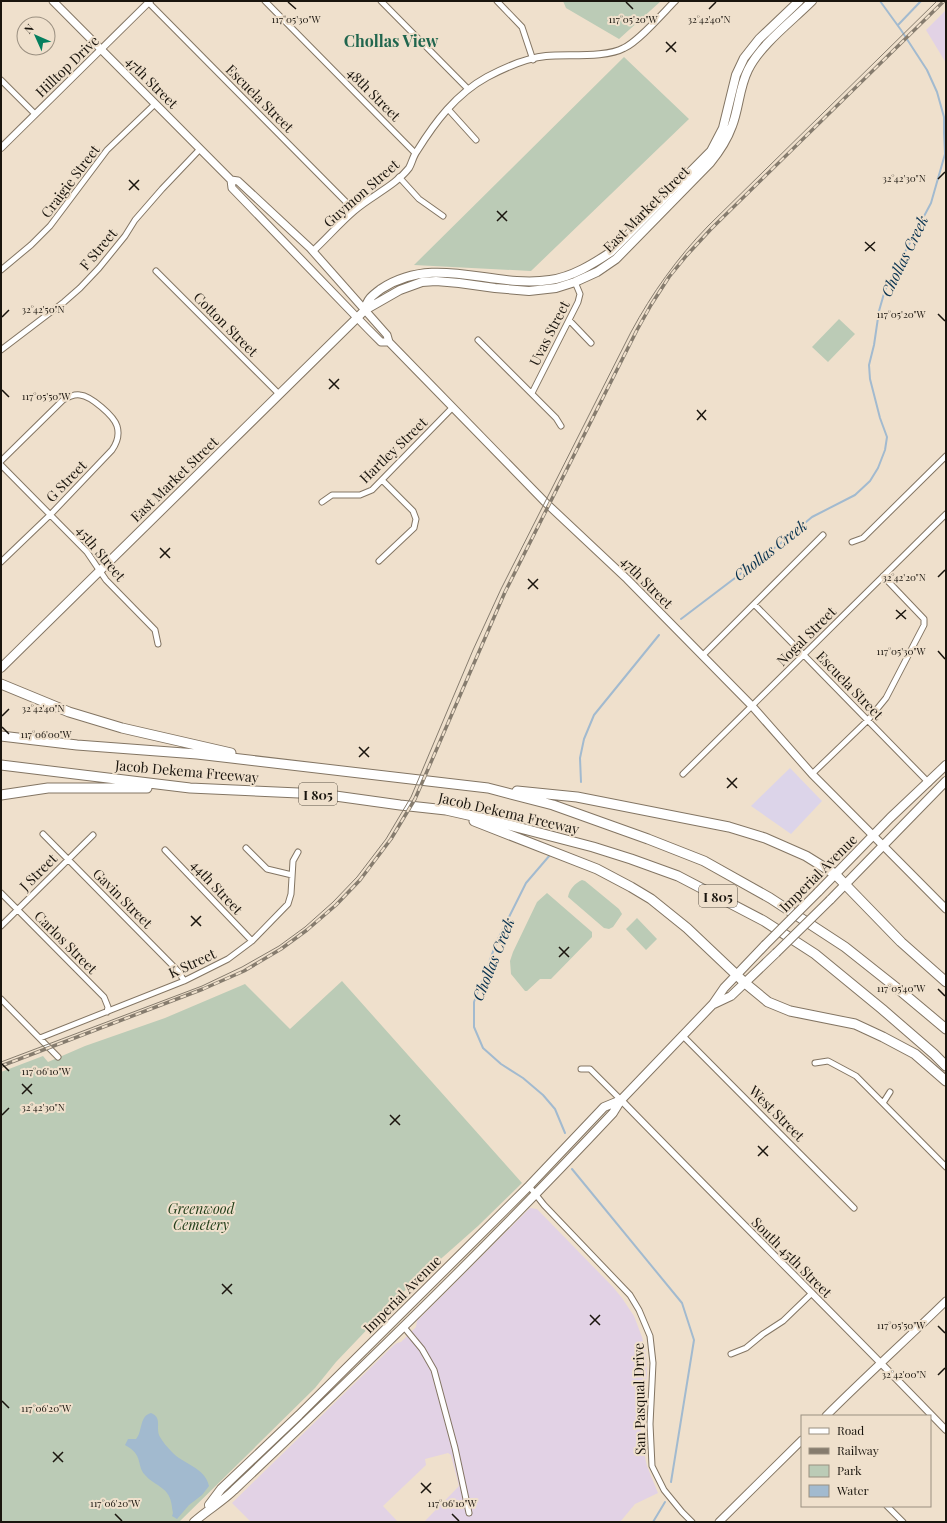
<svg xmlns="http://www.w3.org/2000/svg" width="947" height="1523" viewBox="0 0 947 1523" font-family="'Playfair Display',serif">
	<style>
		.commercial { fill: #e2d2e5 }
		.industrial { fill: #dcd4e9 }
		.green { fill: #bbcbb6 }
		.water { fill: #a2bacf }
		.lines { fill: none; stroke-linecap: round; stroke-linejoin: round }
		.stream { stroke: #a2bacf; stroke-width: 2 }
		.minor-casing { stroke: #837563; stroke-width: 7 }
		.tertiary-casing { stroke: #837563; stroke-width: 8 }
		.secondary-casing { stroke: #837563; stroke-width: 9 }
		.primary-casing { stroke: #837563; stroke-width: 10 }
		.motorway-casing { stroke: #837563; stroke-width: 11 }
		.minor { stroke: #fff; stroke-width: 5 }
		.tertiary { stroke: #fff; stroke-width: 6 }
		.secondary { stroke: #fff; stroke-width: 7 }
		.primary { stroke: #fff; stroke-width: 8 }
		.motorway { stroke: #fff; stroke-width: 9 }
		.tram { stroke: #867c6e; stroke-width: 1 }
		.rail-casing { stroke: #867c6e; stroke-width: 3.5 }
		.rail { stroke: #efe0cc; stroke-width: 2; stroke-dasharray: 6; stroke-linecap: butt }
		.primary-bridge-casing { stroke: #837563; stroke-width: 10; stroke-linecap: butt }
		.primary-bridge { stroke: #fff; stroke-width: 8 }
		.ticks { fill: none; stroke: #1a150e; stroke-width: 1.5 }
		.labels { text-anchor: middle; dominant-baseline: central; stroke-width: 4; stroke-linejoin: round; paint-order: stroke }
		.shield { fill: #efe0cc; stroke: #5a5247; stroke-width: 1 }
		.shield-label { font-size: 13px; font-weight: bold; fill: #1a150e }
		.street-label { font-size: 14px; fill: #1a150e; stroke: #efe0cc }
		.park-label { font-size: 14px; font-style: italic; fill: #223e19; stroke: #efe0cc }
		.water-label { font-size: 15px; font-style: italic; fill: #083250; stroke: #efe0cc }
		.quarter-label { font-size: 16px; font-weight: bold; fill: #20664e; stroke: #efe0cc }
		.ticks-label { font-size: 10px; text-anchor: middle; fill: #1a150e; stroke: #efe0cc; stroke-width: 4; stroke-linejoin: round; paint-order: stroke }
	</style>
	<rect width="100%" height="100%" fill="#efe0cc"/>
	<path class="commercial" d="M946,10V63L926,30Z
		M530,1208L537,1209L613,1287L622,1298L634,1316L642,1337L646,1354L647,1375L640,1422L642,1444L647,1466L658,1493L635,1504L620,1522H424L459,1486L451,1455L448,1453L425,1459L426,1465L383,1506L398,1522H251L232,1503L394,1345L397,1343L401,1342L416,1327L417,1321Z"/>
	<path class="industrial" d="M790,768L822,801L791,834L751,806Z"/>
	<path class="green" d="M563,1H661L619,39L566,8Z
		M624,57L689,119L531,271L414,265Z
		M839,319L855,334L828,362L812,347Z
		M582,880L585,881L619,909L622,914L613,927L609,929L604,928L568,897C569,890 575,883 582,880Z
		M547,893L592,932V937L551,979H540L527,991H525L511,974L510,961L513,952L537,902Z
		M637,918L657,939L646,950L626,929Z
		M342,981L522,1183L478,1226L400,1295L336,1362L315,1388L179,1522H1V1072L43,1056L48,1062L85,1046L165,1018L245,984L290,1029Z"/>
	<path class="water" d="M151,1413C163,1418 155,1428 160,1437C163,1442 167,1447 171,1451C182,1464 205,1467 209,1486L202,1495L189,1505L177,1519L172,1516C174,1512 172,1511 172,1507C170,1486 155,1487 145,1475C136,1465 144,1455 125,1445L128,1439H136C143,1431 139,1416 151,1413Z"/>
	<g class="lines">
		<path class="stream" d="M898,25L921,1
			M681,619L781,543L812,517L855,495L870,481L878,468L885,450L887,437L880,418L870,379L869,365L874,345L879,311L885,290L931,203L945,154L944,133V117L937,92L927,70L901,30L880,1
			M581,782L580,758L584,739L594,715L659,635
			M550,855L526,883L497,941L474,1002V1027L483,1048L501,1064L523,1078L543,1095L555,1109L565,1133
			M572,1169L682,1303L694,1340L671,1482
			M653,1522L665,1502"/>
		<defs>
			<path id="minor" d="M265,1L415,153
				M381,1L468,89
				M497,1L522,27L533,60
				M149,3L354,210
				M1,80L35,114
				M448,109L476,140
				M399,177L419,199L443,216
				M1,270L31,245L50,226L107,150L155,104
				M156,271L279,394
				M569,320L591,343
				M478,340L556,418L561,426
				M1,350L64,302L80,288L99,268L125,236L135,220L162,189L200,149
				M532,393L578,302L580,294L575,282
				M1,461L63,400C68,397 74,394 80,395C91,396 114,416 117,426C120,436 117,443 112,450L51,514L1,562
				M1,465L87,552L106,580L155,630L158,644
				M322,502L332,495H360L372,490L452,408
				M852,542L863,538L946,456
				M379,561L414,528L416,519L413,511L382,480
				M754,604L929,783
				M702,656L823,535
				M683,774L946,514
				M812,774L868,720L886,698L924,625V619L883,576
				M43,834L179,972L184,981
				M246,848L267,869L292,875
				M165,850L252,941
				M1,893L104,997L108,1007L107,1012
				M1,926L93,835
				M1,999L58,1057
				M683,1036L854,1208
				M40,1038L184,981L228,959L252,941L288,904L291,894L293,861L298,852
				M815,1063L828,1061L856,1076L946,1167
				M581,1069H590L621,1100
				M883,1103L890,1092
				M529,1186L544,1205L630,1295L639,1310L650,1336L653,1363L650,1424L652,1466L664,1490L682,1512L692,1522
				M403,1326L422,1349L434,1370L455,1448L469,1513
				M731,1354L746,1348L763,1334L783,1321L812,1293
				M887,1506L903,1522"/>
			<path id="tertiary" d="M1,148L150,1
				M313,251C327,238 340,223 354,211C371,196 395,186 409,168C412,163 413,156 417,151C435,122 456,94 487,77C504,68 526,58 546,56C568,54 606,58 624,48C639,41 663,13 675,1
				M621,1100C729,1211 839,1319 946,1430"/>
			<path id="secondary" d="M53,1L231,180L238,181L310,248L387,335L389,342L545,502L627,579L752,706L812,774L946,909
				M231,180L232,188L368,329L381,342H389
				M826,1416C865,1377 906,1340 946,1301
				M719,1522L802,1440"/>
			<path id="primary" d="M365,310C367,299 373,295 381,289C436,253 492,289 550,280C572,277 593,264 611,252L711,151L723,128L736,75L744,58L759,39L799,1
				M1,668L365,310L400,290L422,282L436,281L459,283L495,288L529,291L556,288L575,282L597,272L616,259L710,163C719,152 727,140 732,126C739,108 739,88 748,70C760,45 792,21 812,1
				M818,892L890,818L946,765
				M830,900L946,781
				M714,1004L731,996L776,953
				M209,1505L221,1489L299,1415L463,1252L529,1186L604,1107L621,1100
				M194,1522C207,1510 222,1502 234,1490C363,1368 491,1243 613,1113L621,1100L713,1004L724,988L765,945"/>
			<path id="motorway" d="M1,684L69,712L122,728L231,753
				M1,736L77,745L197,754L488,788L553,805L648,839L704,861L770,898L845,947L903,993L946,1029
				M1,765L190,788L321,794L400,805L446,810L486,819L593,847L631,859L678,876L764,921L815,954L882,1009L934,1054L946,1066
				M517,791L577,797L729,827L765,838L806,856L835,874L901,942L946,982
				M1,795L48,788H147
				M474,821L597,869L631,887L651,899L687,928L745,983L768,1002L790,1011L855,1024L883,1037L915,1054L946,1081"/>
		</defs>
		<use href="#minor" class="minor-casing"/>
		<use href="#tertiary" class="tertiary-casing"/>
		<use href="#secondary" class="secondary-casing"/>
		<use href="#primary" class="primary-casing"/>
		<use href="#motorway" class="motorway-casing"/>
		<use href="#minor" class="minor"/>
		<use href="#tertiary" class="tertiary"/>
		<use href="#secondary" class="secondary"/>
		<use href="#primary" class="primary"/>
		<use href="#motorway" class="motorway"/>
		<path class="tram" d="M1,1062L202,986L242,967L279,946L305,927L333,902L357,877L386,839L411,797L473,650L501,589L631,332C652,293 677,258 708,226L937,1"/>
		<defs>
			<path id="rail" d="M1,1066L203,989L244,971L281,949L307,930L336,905L360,880L391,839L415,799L505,592L637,330L651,305L669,277L687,255L711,229L944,1"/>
		</defs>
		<use href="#rail" class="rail-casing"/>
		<use href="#rail" class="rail"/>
		<defs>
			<path id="primary-bridge" d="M765,945L818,892
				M776,953L830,900"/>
		</defs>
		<use href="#primary-bridge" class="primary-bridge-casing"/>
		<use href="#primary-bridge" class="primary-bridge"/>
	</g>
	<path class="ticks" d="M288,2L296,9M626,2L633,9M709,9L716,2M666,42L676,52M666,52L676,42M938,179L945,172M129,180L139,190M129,190L139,180M497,211L507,221M497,221L507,211M865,242L875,251M865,251L875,242M938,314L945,321M2,317L9,310M329,379L339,389M329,389L339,379M2,390L9,397M697,410L706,420M697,420L706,410M160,548L170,558M160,558L170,548M938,577L945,570M528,579L538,589M528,589L538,579M896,610L906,619M896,619L906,610M938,651L945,659M2,716L9,709M2,727L9,734M359,747L369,757M359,757L369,747M727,778L737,788M727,788L737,778M191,916L201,926M191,926L201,916M559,947L569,957M559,957L569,947M938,989L945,996M2,1064L9,1071M22,1084L32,1094M22,1094L32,1084M2,1115L9,1108M390,1115L400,1125M390,1125L400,1115M758,1146L768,1156M758,1156L768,1146M222,1284L232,1294M222,1294L232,1284M590,1315L600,1325M590,1325L600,1315M938,1326L945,1333M938,1375L945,1368M2,1401L9,1408M53,1452L63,1462M53,1462L63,1452M421,1483L431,1493M421,1493L431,1483M115,1514L122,1521M452,1514L459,1521"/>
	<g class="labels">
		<g class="shield">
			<rect x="299" y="783" width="38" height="22" rx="3"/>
			<rect x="699" y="885" width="38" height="22" rx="3"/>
		</g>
		<g class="shield-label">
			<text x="318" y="794">I 805</text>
			<text x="718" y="896">I 805</text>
		</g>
		<g class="street-label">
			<text transform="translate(67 66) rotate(-44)">Hilltop Drive</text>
			<text transform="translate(152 82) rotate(45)">47th Street</text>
			<text transform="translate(374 94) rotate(45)">48th Street</text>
			<text transform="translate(260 98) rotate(45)">Escuela Street</text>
			<text transform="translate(70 181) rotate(-53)">Craigie Street</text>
			<text transform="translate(361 193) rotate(-41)">Guymon Street</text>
			<text transform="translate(646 209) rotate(-45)">East Market Street</text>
			<text transform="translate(98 249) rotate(-50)">F Street</text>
			<text transform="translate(226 324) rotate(45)">Cotton Street</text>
			<text transform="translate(549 333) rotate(-63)">Uvas Street</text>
			<text transform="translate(393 450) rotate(-44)">Hartley Street</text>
			<text transform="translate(174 479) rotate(-44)">East Market Street</text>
			<text transform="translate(66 481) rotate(-46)">G Street</text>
			<text transform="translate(101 553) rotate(50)">45th Street</text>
			<text transform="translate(647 582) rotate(45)">47th Street</text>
			<text transform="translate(806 636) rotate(-45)">Nogal Street</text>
			<text transform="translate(850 685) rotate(46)">Escuela Street</text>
			<text transform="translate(187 771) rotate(5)">Jacob Dekema Freeway</text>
			<text transform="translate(509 813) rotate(13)">Jacob Dekema Freeway</text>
			<text transform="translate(38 872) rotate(-45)">J Street</text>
			<text transform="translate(818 873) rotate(-45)">Imperial Avenue</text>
			<text transform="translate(217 887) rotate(47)">44th Street</text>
			<text transform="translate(123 898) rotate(45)">Gavin Street</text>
			<text transform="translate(66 942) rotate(45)">Carlos Street</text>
			<text transform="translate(192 963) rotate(-25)">K Street</text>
			<text transform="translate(777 1113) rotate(45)">West Street</text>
			<text transform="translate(792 1257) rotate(45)">South 45th Street</text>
			<text transform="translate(402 1294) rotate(-45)">Imperial Avenue</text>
			<text transform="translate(639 1399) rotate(-91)">San Pasqual Drive</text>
		</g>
		<g class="park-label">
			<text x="201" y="1208">Greenwood<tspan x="201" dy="16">Cemetery</tspan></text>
		</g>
		<g class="water-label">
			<text transform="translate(904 256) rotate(-64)">Chollas Creek</text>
			<text transform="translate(770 550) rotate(-38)">Chollas Creek</text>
			<text transform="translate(493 959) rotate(-68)">Chollas Creek</text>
		</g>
		<g class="quarter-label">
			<text x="391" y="40">Chollas View</text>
		</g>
	</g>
	<g class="ticks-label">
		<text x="296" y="23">117°05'30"W</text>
		<text x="633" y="23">117°05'20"W</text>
		<text x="709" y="23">32°42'40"N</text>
		<text x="904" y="182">32°42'30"N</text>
		<text x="43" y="313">32°42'50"N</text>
		<text x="901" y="318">117°05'20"W</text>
		<text x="46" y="400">117°05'50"W</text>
		<text x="904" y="581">32°42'20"N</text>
		<text x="901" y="655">117°05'30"W</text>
		<text x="43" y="712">32°42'40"N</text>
		<text x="46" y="738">117°06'00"W</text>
		<text x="901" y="992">117°05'40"W</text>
		<text x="46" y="1075">117°06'10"W</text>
		<text x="43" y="1111">32°42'30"N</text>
		<text x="901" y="1329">117°05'50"W</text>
		<text x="904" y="1378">32°42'00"N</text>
		<text x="46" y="1412">117°06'20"W</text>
		<text x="115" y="1507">117°06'20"W</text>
		<text x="452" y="1507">117°06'10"W</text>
	</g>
	<rect width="947" height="1523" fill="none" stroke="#1a150e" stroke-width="4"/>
	<rect x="801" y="1415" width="130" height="92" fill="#efe0cc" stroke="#9a8f80"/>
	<rect x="809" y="1428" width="20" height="6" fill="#ffffff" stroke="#9a8f80"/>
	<text x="837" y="1435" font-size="12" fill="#1a150e">Road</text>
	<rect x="809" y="1448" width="20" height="6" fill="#867c6e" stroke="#9a8f80"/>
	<text x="837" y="1455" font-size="12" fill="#1a150e">Railway</text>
	<rect x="809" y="1465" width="20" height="12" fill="#bbcbb6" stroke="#9a8f80"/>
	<text x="837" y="1475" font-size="12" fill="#1a150e">Park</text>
	<rect x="809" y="1485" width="20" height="12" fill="#a2bacf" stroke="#9a8f80"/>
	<text x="837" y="1495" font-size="12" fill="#1a150e">Water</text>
	<g transform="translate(36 36) rotate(315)"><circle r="19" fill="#efe0cc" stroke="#9a8f80"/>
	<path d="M0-3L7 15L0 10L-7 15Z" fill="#057f5e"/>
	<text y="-6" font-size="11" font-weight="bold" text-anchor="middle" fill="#1a150e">N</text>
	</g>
</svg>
